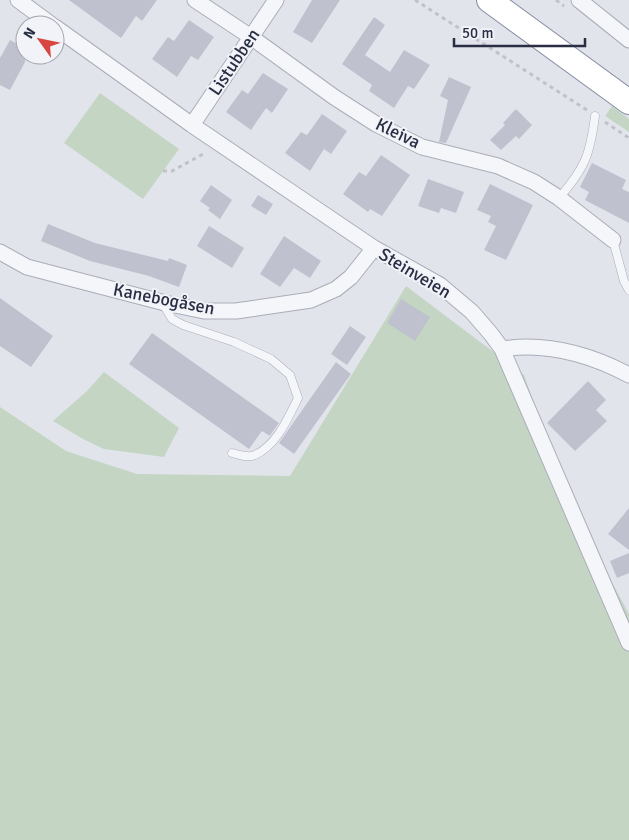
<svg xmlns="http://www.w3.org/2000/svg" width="629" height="840" viewBox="0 0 629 840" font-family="Signika,sans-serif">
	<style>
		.green { fill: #c4d6c3 }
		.building { fill: #bfc2ce }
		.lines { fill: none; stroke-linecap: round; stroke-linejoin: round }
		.service-casing { stroke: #aaadb9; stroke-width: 9 }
		.minor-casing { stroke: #aaadb9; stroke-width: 17 }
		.trunk-casing { stroke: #888ea3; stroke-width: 26 }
		.path { stroke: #c0c2ca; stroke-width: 3; stroke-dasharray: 4 4; stroke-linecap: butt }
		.service { stroke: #f5f6f9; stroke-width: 8 }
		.minor { stroke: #f5f6f9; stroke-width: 15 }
		.trunk { stroke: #fff; stroke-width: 24 }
		.labels { text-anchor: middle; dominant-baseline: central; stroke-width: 4; stroke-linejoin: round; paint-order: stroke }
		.street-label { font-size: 18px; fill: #292e44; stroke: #f2f3f8 }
	</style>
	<rect width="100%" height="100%" fill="#e2e4eb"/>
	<path class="green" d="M100,93L179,149L143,199L64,143Z
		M612,106L629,119V132L605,116Z
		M406,286L524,375L570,505L629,614V840H0V407L66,451L137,474L290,476Z
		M104,372L179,428L164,457L104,449L83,439L53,421L87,391Z"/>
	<path class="building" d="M69,0H157L142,21L136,16L121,38Z
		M312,0H340L312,43L293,32Z
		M374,17L385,25L365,55L390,72L404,50L430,65L414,89L408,86L394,108L369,91L372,85L342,64Z
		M189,20L214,37L198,60L191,56L177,77L152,59L168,37L174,41Z
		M10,40L25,48V62L10,90L0,85V58Z
		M263,73L288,89L272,113L266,108L251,130L226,112L242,90L248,94Z
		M449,77L471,87L446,143L439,142L448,100L440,96Z
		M516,109L532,125L519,139L516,136L501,150L490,140L505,125L503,123Z
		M322,114L347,131L331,154L324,149L310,171L285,153L301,132L307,135Z
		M381,155L410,175L382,216L370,209L368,212L343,194L359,172L366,176Z
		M592,163L626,180L622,189L629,192V223L585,200L589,192L580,187Z
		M428,179L464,192L456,213L441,208L439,213L418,206Z
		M490,184L533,205L506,260L484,250L496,226L488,222L491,216L477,210Z
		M211,185L232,200L220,219L208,210L210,208L200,201Z
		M258,195L273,204L266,215L251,206Z
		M48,224L95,243L168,261L169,258L187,265L179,287L149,276L90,261L41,241Z
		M209,226L244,248L232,268L197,246Z
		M284,236L321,261L310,278L294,268L280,287L260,274Z
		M0,298L53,336L31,367L0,346Z
		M401,299L430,317L415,341L387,323Z
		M350,326L366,337L347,365L331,354Z
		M152,333L279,423L271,434L270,436L262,431L249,449L129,364Z
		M336,362L351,374L294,454L279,443Z
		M588,381L606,400L596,410L607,421L575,451L547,423Z
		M629,508V550L608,534Z
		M629,553V573L617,578L610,561Z"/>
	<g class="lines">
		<defs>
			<path id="service" d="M559,198C585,168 590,155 595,116
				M613,240L624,281L629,290
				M165,303L166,309L172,319L183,325L234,342L271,359L290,375L298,398C288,418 277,445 255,455C249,458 239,455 232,453"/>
			<path id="minor" d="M18,0L52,25
				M195,0L251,37L334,97L376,124L422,147L498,166L534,182L559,198L613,240
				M579,0L629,40
				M55,27L192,125L374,248L440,285L472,312L491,334L502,349L629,643
				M192,125L276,0
				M0,252L27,267L165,303L204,311H236L311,300L336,289L351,277L374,248
				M502,349C547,342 589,354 629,375"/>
			<path id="trunk" d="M489,0L629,102"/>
		</defs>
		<use href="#service" class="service-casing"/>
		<use href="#minor" class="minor-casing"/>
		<use href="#trunk" class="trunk-casing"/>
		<path class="path" d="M415,0L587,110
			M556,0L564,6
			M605,122L629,138
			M163,171H172L205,153"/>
		<use href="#service" class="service"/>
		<use href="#minor" class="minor"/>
		<use href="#trunk" class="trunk"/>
	</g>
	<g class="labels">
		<g class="street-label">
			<text transform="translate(234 62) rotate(-56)">Listubben</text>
			<text transform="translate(398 133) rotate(26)">Kleiva</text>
			<text transform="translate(415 273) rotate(31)">Steinveien</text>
			<text transform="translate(164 299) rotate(11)">Kanebogåsen</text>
		</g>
	</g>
	<g transform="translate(40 40) rotate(303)"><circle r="24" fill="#f2f3f8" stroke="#a2a4b0"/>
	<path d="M0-4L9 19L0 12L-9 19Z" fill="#d74640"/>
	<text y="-8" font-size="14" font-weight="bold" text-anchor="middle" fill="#292e44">N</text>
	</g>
	<path d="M454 38v8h131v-8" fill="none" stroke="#292e44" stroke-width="2.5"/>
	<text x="462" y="38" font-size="15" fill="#292e44" stroke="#f2f3f8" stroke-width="4" paint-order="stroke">50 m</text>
</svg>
